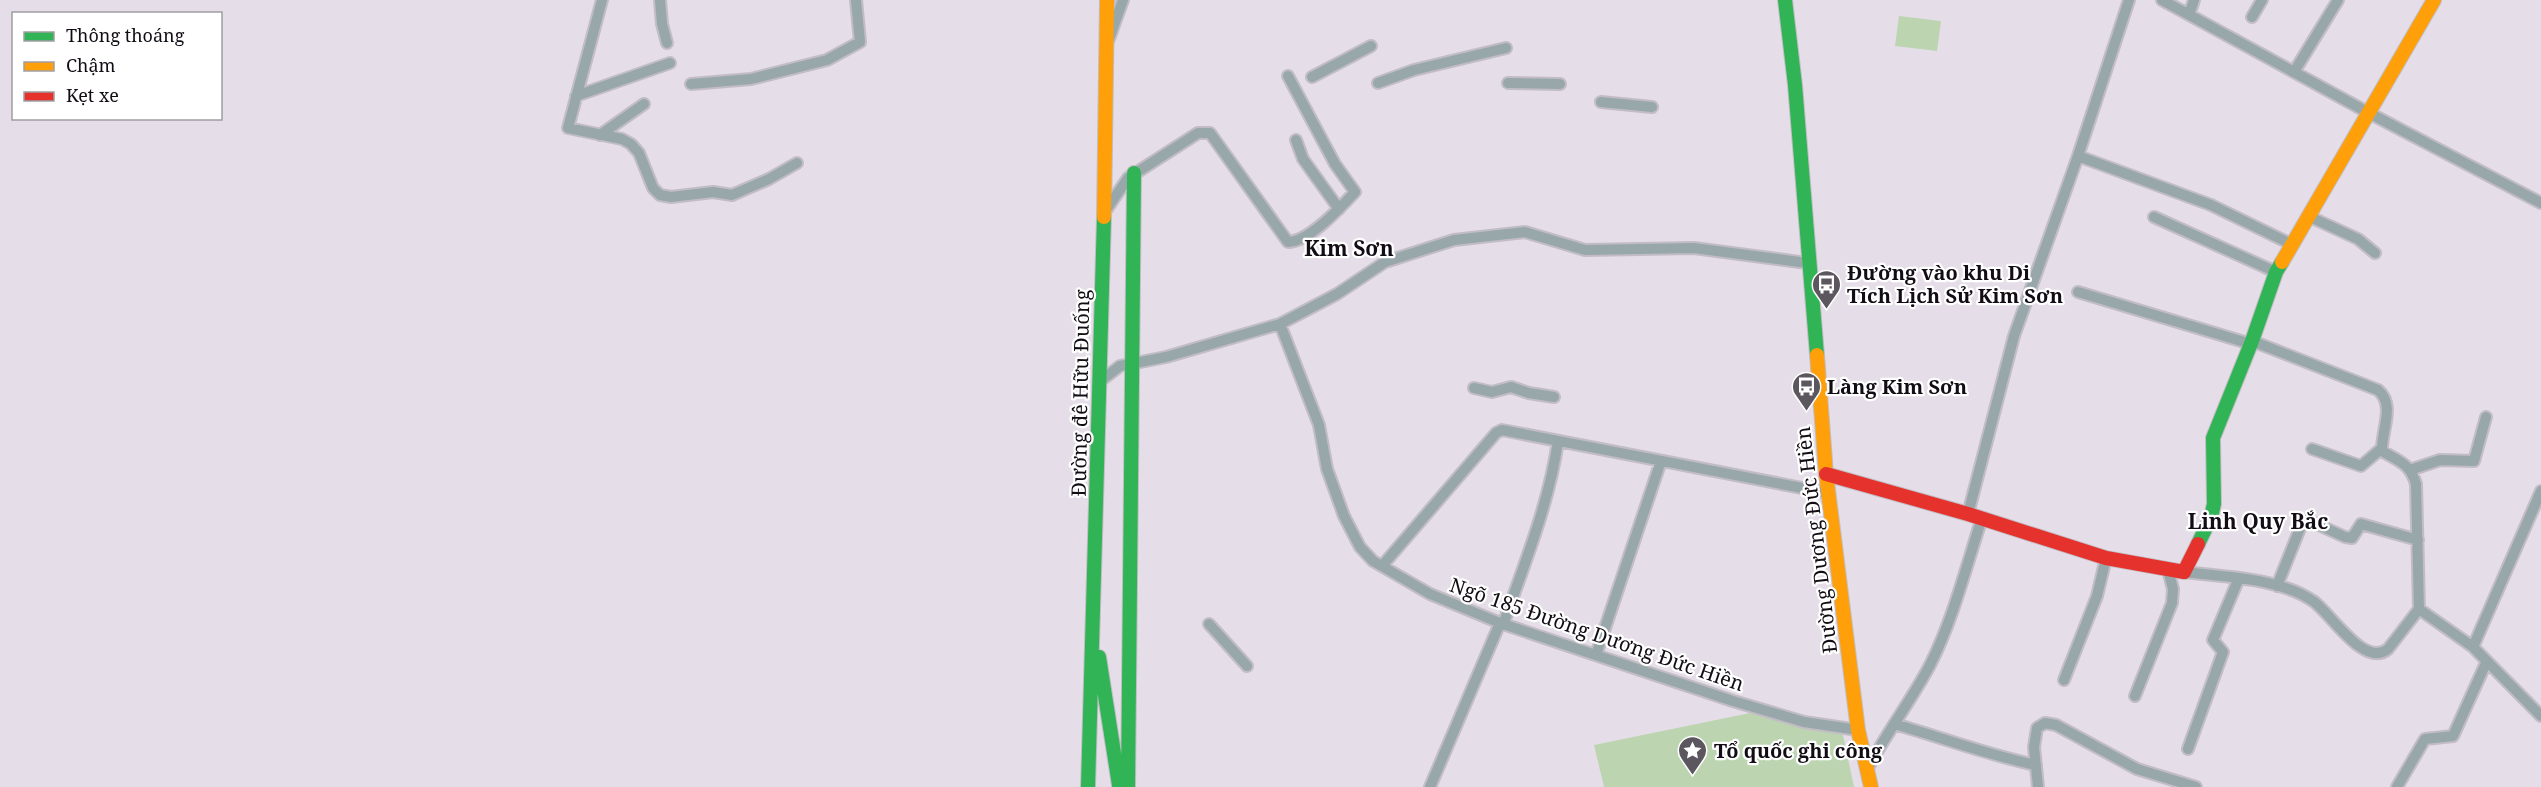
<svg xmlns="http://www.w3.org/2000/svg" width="2541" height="787" viewBox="0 0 2541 787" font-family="'Noto Serif',serif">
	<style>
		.green { fill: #bcd5b0 }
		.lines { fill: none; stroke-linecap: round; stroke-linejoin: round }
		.street-casing { stroke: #c2bdc5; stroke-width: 14 }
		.fast-casing { stroke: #c2bdc5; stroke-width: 16 }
		.slow-casing { stroke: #c2bdc5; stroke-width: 16 }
		.jam-casing { stroke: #c2bdc5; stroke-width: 16 }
		.street { stroke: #98a8aa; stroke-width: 10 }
		.fast { stroke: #30b455; stroke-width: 14 }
		.slow { stroke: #ff9f0a; stroke-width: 14 }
		.jam { stroke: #e5322d; stroke-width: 14 }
		.labels { text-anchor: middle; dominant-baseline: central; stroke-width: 4.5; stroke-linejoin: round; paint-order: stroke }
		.poi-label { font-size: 20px; font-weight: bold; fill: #120d14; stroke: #fff; text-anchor: start }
		.street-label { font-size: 20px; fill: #120d14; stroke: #fff }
		.neighbourhood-label { font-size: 21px; font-weight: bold; fill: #120d14; stroke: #fff }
	</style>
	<rect width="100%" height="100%" fill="#e5dee8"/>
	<path class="green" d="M1899,16L1941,21L1937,51L1895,46Z
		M1755,712L1843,735L1854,787H1604L1594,745Z"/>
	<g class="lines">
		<defs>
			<path id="street" d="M602,0L568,128L622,139L631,144L639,153L653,188L660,195L671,197L713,192L732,195L769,179L797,163
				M660,0L662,24L667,43
				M2129,0L2078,156L2211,205L2291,244
				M2162,0L2369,113L2541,203
				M2189,15L2194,0
				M2252,17L2262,0
				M1109,39L1123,0
				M2294,72L2338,0
				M1312,77L1371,46
				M1378,83L1414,70L1506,48
				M1508,83L1560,84
				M691,84L751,79L827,60L860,42L856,0
				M576,96L670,63
				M1601,102L1652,107
				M600,135L644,104
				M1296,140L1303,159L1339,209
				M1104,213L1128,178L1198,133H1210L1288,242C1309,242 1341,207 1355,192L1335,164L1288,76
				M2308,216L2358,239L2375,253
				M2154,217L2276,272
				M2078,292L2251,344
				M1280,324L1319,425L1327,469L1344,516L1360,547L1373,561L1430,594L1500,623L1733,701L1804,722L1858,730
				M1099,382L1120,366L1166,357L1280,324L1337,294L1385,262L1454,240L1525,232L1585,250L1694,248L1807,263
				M1474,388L1492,392L1511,387L1529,393L1554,397
				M2312,449L2361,466L2382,448
				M2410,470L2440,460L2474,461L2486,417
				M1968,514L2014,336L2078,156
				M1382,566L1496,433L1502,430L1828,493
				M2184,572C2224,577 2280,578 2313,601C2330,612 2364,669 2388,649L2419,609L2416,484C2410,463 2398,461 2382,451C2381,431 2396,405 2378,390L2252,341
				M2277,586L2303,521L2308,520L2345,537L2352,538L2361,524L2418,540
				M2419,609L2473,647L2541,491
				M1209,624L1247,666
				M1503,625C1524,565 1549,504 1558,441
				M2473,647L2541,716
				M1596,655L1661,461
				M2064,680L2097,596L2106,558
				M2135,696L2172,603L2173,589L2168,570
				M1894,724C1941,737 1987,755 2036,765
				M2188,749L2223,652L2213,640L2239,578
				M1868,768C1887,732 1911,701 1930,665C1953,620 1966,567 1982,518
				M1430,787L1500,623
				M2038,787L2034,747L2037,728L2045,723L2056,725L2137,769L2196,787
				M2397,787L2425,739L2453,736L2486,663"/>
			<path id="fast" d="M1785,0L1795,85L1817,355
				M2198,544L2211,517L2214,504L2213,438L2252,341L2276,272L2282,262
				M1099,657L1119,785
				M1088,787L1104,217
				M1128,787L1134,173"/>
			<path id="slow" d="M1104,217L1107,0
				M2282,262L2434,0
				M1817,355L1826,474L1858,730L1871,787"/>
			<path id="jam" d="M1826,474L1968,514L2106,558L2184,572L2198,544"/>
		</defs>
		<use href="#street" class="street-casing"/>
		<use href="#fast" class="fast-casing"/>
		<use href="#slow" class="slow-casing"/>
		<use href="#jam" class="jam-casing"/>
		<use href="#street" class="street"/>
		<use href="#fast" class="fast"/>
		<use href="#slow" class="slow"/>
		<use href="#jam" class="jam"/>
	</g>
	<defs>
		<symbol id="bus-pin" viewBox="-11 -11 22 30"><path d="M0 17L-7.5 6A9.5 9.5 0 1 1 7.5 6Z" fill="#5c565e" stroke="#fff"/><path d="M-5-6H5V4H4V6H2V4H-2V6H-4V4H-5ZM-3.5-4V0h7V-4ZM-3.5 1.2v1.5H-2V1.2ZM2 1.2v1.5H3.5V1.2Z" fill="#fff"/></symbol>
		<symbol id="sight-pin" viewBox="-11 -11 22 30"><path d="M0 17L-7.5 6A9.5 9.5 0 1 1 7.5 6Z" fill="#5c565e" stroke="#fff"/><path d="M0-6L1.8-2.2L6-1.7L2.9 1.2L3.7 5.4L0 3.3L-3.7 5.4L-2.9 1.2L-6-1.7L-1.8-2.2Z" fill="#fff"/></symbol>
	</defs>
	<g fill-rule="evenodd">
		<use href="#bus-pin" x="1810" y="268" width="33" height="45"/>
		<use href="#bus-pin" x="1790" y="370" width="33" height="45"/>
		<use href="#sight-pin" x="1676" y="734" width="33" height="45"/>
	</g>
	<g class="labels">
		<g class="poi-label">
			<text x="1847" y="272">Đường vào khu Di<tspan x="1847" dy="23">Tích Lịch Sử Kim Sơn</tspan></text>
			<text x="1827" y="386">Làng Kim Sơn</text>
			<text x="1714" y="750">Tổ quốc ghi công</text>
		</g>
		<g class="street-label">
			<text transform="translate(1080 393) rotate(-89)">Đường đê Hữu Đuống</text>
			<text transform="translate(1816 540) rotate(-97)">Đường Dương Đức Hiền</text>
			<text transform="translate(1597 634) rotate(19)">Ngõ 185 Đường Dương Đức Hiền</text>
		</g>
		<g class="neighbourhood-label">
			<text x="1349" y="248">Kim Sơn</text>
			<text x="2258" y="521">Linh Quy Bắc</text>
		</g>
	</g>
	<rect x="12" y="12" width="210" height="108" fill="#ffffff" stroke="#a09ea1" stroke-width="1.5"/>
	<rect x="24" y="32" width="30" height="9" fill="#30b455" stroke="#a09ea1" stroke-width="1.5"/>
	<text x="66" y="42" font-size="18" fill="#120d14">Thông thoáng</text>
	<rect x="24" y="62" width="30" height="9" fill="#ff9f0a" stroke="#a09ea1" stroke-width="1.5"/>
	<text x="66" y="72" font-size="18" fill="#120d14">Chậm</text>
	<rect x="24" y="92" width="30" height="9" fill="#e5322d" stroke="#a09ea1" stroke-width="1.5"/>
	<text x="66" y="102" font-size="18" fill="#120d14">Kẹt xe</text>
</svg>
